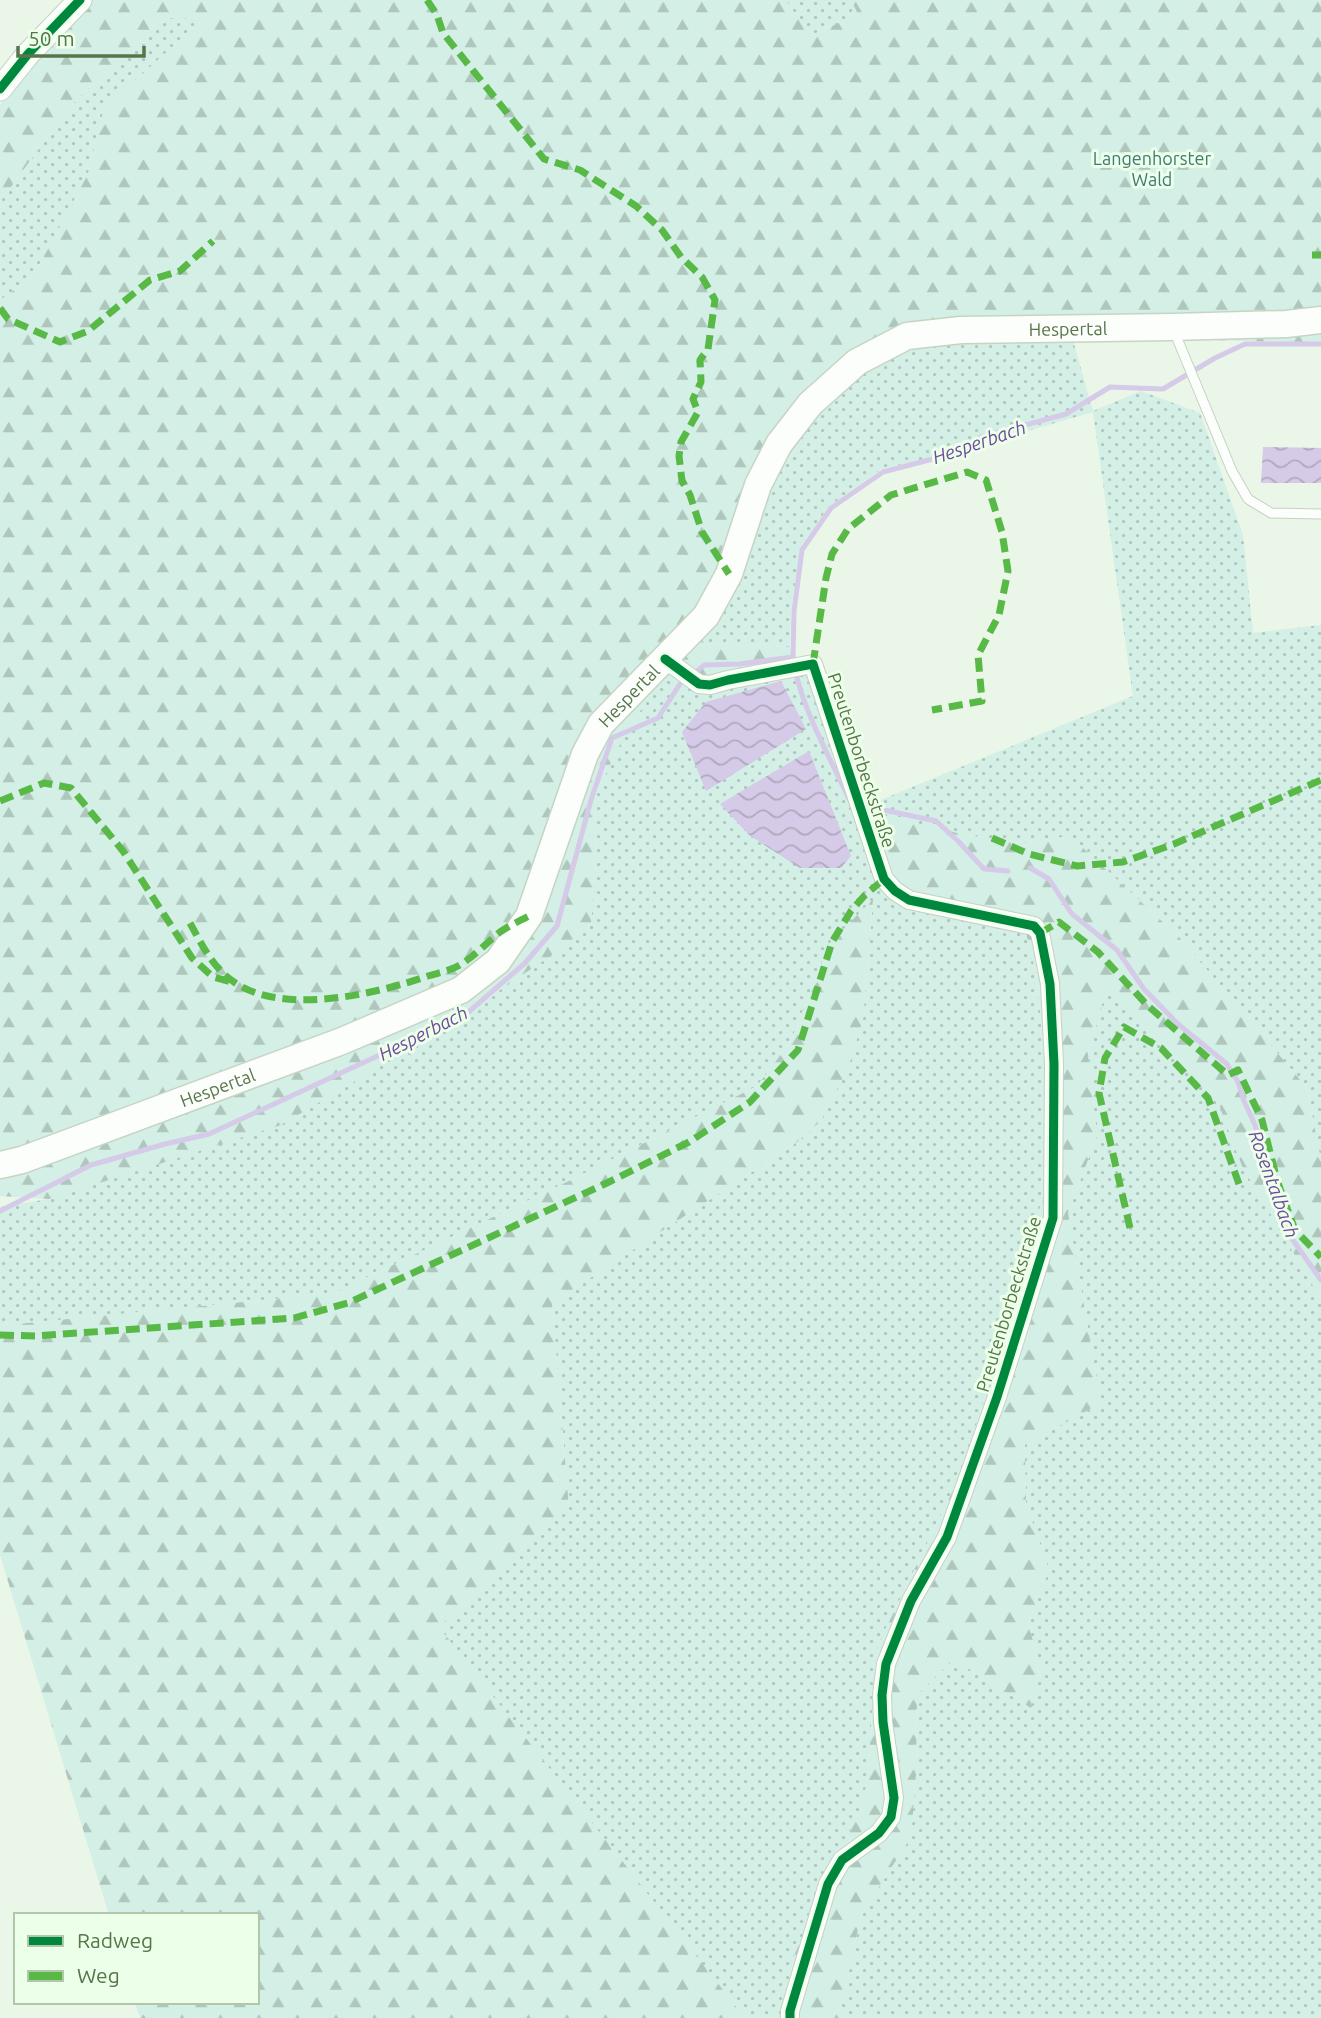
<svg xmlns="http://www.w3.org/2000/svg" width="1321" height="2018" viewBox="0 0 1321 2018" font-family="Ubuntu,sans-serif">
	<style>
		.grass { fill: url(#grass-dots) }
		.forest { fill: url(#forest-firs) }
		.water { fill: url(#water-waves) }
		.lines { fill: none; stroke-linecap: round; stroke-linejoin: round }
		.stream { stroke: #d5cae7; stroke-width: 5 }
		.service-casing { stroke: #c5d2c0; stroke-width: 11 }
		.minor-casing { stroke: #c5d2c0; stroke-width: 20 }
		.tertiary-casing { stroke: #c5d2c0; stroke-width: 25 }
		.secondary-casing { stroke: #c6d5c2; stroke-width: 29 }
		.service { stroke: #fcfefc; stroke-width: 9 }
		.minor { stroke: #fcfefc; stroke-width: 18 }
		.tertiary { stroke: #fcfefc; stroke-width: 23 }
		.secondary { stroke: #fcfefc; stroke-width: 26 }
		.quiet { stroke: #58b947; stroke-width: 7; stroke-dasharray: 14 7; stroke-linecap: butt }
		.cycleway-casing { stroke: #ebffe9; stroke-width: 13 }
		.cycleway { stroke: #00873e; stroke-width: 9 }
		.labels { text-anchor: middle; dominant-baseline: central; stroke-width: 6; stroke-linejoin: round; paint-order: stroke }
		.park-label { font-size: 18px; fill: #417a7a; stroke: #ebffe9 }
		.street-label { font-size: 18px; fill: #587449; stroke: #ebffe9 }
		.water-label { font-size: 19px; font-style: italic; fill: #714b9d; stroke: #ebffe9 }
	</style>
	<defs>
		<pattern id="grass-dots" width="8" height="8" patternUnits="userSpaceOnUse" patternTransform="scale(1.75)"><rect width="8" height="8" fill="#d3efe6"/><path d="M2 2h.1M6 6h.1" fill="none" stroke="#aec6bc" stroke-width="1.8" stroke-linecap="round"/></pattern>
		<pattern id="forest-firs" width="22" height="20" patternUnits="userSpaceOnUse" patternTransform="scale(1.75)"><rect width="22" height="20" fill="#d3efe6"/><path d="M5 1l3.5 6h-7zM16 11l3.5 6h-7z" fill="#aec6bc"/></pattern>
		<pattern id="water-waves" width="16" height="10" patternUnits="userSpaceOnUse" patternTransform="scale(1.75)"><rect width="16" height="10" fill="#d5cae7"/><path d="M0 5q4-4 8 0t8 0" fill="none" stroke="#b0a9bd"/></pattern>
	</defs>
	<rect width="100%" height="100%" fill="#e9f6e8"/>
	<path class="grass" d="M786,0H851L859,14L809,36Z
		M162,18H204L104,109L88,174L33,277L0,300V202L70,106Z
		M1072,337L1093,411L1141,391L1200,413L1243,535L1253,633L1321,625V1161L1307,1088L1179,937L1070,836L1023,843L966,835L888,817L864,807L1133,696L1093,412L951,453L882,469L829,506L800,548L791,612L790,647L705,644L696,632L789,441L859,358L919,343Z
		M668,665H812L860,809L1023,921L1036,972L1049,1098L1039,1218L962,1472L878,1644L865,1797L793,1958L786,2018H745L738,2011L438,1627L569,1507L552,1303L796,1143L821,1121L863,1019L873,900L829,944L791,1041L757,1086L571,1180L334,1293L17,1324L0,1323V1207L49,1199L462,1018C504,985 549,958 591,925L596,833L595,797L618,748Z
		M1107,987L1215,1094L1242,1166L1321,1299V2018H842L841,2009L861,1915L911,1837L916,1775L917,1695L953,1659L1030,1707L1042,1671L1028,1624L1049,1570L1026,1503L1024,1445L1101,1403L1068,1213L1097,1136L1088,1055Z"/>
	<path class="forest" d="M92,0H786L810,36L858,14L851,0H1321V343L1174,339L978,327L856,355L784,438L696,631L705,644L790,647L793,668L710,684L667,666L618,748L595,797L596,833L591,925L561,949L491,996L462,1018L281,1125L49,1199L0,1196V300L33,277L88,174L104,109L203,19L162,18L70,106L0,202V105L45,48Z
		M864,807L888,817L966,835L1022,843L1070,836L1179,937L1307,1088L1321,1161V1299L1242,1166L1215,1094L1107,988L1088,1055L1097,1136L1068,1213L1101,1403L1025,1445L1026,1503L1049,1570L1028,1624L1042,1670L1031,1708L953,1659L917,1695L916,1775L911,1837L861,1915L841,2009L842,2018H786L793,1958L865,1797L878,1644L962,1472L1039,1218L1049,1098L1036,972L1023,921L896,889Z
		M873,899L863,1019L850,1064L821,1121L796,1143L552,1303L569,1508L439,1627L745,2018H140L135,2002H257V1915H109L0,1555V1323L17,1324L334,1293L571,1180L757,1086L791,1041L829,944Z"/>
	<path class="water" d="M1263,447L1321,448V483H1261Z
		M781,681L806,729L706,791L682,732L706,702Z
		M809,751L851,856L841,868H800L749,835L720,804Z"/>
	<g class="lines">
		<path class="stream" d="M793,657L794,611L802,550L831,508L883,472L952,454L981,437L1066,414L1110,387L1163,389L1215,358L1245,344H1321
			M795,669C803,710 831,760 849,799
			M694,674L704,665L740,664L793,657V659
			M865,806L936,821L958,841L984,869L1008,871
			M1030,868L1049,879L1072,914L1117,950L1144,989L1178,1024L1227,1064L1238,1082L1244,1101L1255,1125L1288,1233L1321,1280
			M0,1211L91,1165L165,1144L209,1134L464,1016L525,963L557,926L591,800L612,738L658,718L680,684"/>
		<defs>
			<path id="service" d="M1174,331L1232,471L1248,499L1271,513L1321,514"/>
			<path id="minor" d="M665,659L699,684L710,685L728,680L813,664L884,879L895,891L909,900L1034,926L1040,933L1050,984L1054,1064L1053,1218L997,1397L947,1537L911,1601L886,1664L882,1695L883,1722L894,1798L891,1817L879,1833L842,1860L828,1884L790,2011V2018"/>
			<path id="tertiary" d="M0,89L28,54L80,0"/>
			<g id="secondary">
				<path id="s1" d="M0,1165L22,1160L342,1041L461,990L498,961L529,916L585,754L601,724L706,616L729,574L758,485L779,444L810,404L857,362L907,336L961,330L1172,327L1286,324L1321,320"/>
			</g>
		</defs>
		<use href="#service" class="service-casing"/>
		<use href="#minor" class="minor-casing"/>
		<use href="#tertiary" class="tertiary-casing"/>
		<use href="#secondary" class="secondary-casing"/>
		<use href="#service" class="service"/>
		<use href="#minor" class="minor"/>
		<use href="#tertiary" class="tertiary"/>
		<use href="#secondary" class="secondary"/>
		<path class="quiet" d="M427,0L437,15L443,33L544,159L580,170L636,206L662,230L681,257L702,277L715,300L708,349L700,360L701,382L693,399L698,412L681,442L679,456L682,481L690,495L702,532L729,574
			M1312,255H1321
			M0,308L8,319L60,342L88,331L150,280L180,271L213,241
			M813,664L826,578L832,554L848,529L891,495L967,472L986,480L1002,532L1008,571L999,615L978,655L982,701L932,710
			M0,801L44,783L71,788L123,851L192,958L213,977L231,982
			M992,838L1029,854L1077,866L1123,862L1174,844L1321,780
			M190,923C202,945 213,968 234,982C283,1016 376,994 428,976C438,973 449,971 458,966C474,957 486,943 500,932C509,926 519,921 529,916
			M1040,933L1059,922L1098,952L1148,1006L1228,1075L1238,1070L1262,1120L1277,1180L1295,1230L1321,1257
			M1130,1228L1099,1093L1105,1058L1124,1027L1161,1048L1208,1098L1239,1184
			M0,1335L35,1336L294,1318L348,1303L609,1182L689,1142L750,1102L798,1050L832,942L851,911L865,895L884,879"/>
		<defs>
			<path id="cycleway" d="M0,89L28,54L80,0
				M665,659L699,684L710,685L728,680L813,664L884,879L895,891L909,900L1034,926L1040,933L1050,984L1054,1064L1053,1218L997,1397L947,1537L911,1601L886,1664L882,1695L883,1722L894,1798L891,1817L879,1833L842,1860L828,1884L790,2011V2018"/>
		</defs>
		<use href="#cycleway" class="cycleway-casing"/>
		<use href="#cycleway" class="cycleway"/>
	</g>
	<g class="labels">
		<g class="park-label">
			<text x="1152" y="158">Langenhorster<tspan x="1152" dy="21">Wald</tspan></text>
		</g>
		<g class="street-label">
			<text stroke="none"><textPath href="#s1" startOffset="1470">Hespertal</textPath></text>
			<text stroke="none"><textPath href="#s1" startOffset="840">Hespertal</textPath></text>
			<text transform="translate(862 760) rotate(72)">Preutenborbeckstraße</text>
			<text stroke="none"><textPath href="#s1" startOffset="231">Hespertal</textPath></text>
			<text transform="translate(1008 1304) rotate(-73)">Preutenborbeckstraße</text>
		</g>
		<g class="water-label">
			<text transform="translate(979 442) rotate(-19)">Hesperbach</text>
			<text transform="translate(423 1033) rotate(-27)">Hesperbach</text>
			<text transform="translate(1274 1184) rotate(70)">Rosentalbach</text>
		</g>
	</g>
	<rect x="14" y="1913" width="245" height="91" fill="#ebffe9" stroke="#b0c7a9" stroke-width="2"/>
	<rect x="28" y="1936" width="35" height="10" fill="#00873e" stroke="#b0c7a9" stroke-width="2"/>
	<text x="77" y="1948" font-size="21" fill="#587449">Radweg</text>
	<rect x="28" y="1971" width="35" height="10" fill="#58b947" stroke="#b0c7a9" stroke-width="2"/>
	<text x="77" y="1983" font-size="21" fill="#587449">Weg</text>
	<path d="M18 46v10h126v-10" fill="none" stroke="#587449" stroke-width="3.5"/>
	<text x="28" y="46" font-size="21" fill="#587449" stroke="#ebffe9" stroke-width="5" paint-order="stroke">50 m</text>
</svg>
